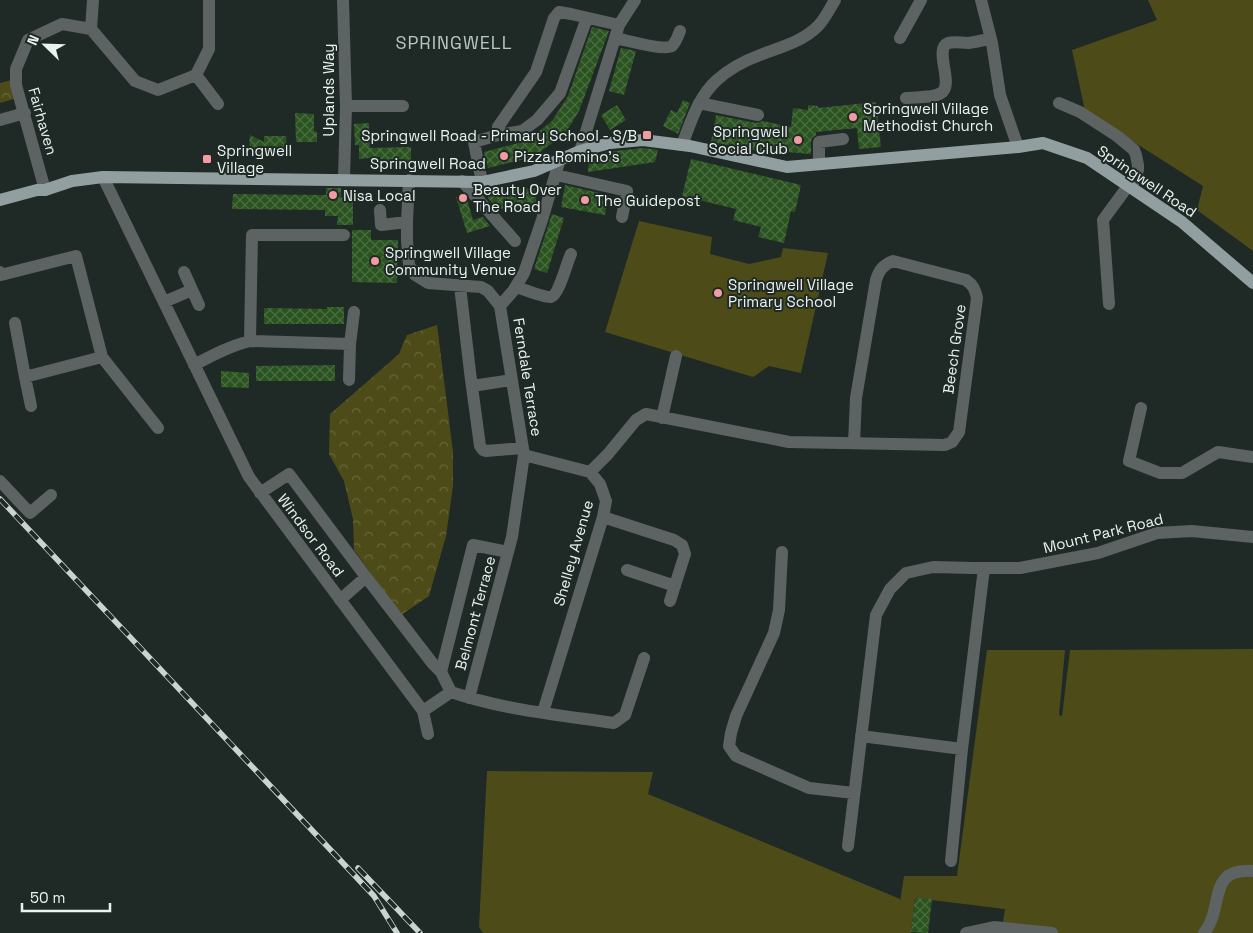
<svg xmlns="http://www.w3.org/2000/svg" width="1253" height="933" viewBox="0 0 1253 933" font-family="'Space Grotesk',sans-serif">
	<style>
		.grass { fill: #4d4c19 }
		.park { fill: url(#park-crowns) }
		.building { fill: url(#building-cross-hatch) }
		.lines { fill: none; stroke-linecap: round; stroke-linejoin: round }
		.minor { stroke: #5d6363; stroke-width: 12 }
		.major { stroke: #929fa0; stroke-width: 12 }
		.rail-casing { stroke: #cad3d0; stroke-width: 5.5 }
		.rail { stroke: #1f2a26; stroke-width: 4; stroke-dasharray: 11; stroke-linecap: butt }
		.poi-dot { fill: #f49aa3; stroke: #1f2a26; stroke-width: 2 }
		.labels { text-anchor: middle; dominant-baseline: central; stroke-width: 4; stroke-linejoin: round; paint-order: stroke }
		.street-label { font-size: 15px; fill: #eaf2ef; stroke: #1f2a26 }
		.poi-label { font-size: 15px; fill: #eaf2ef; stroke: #1f2a26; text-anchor: start }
		.quarter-label { font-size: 18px; letter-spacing: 1px; fill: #b8c6c1; stroke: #1f2a26 }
	</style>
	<defs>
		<pattern id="park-crowns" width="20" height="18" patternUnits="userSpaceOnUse" patternTransform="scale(1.25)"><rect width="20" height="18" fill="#4d4c19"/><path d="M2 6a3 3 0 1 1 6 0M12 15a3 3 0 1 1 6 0" fill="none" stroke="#67663b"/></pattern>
		<pattern id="building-cross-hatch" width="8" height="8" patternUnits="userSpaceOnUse" patternTransform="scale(1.25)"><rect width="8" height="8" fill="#2a5320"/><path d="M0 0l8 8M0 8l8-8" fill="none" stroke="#496c41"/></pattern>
	</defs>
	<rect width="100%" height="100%" fill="#1f2a26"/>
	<path class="grass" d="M1148,0H1253V251L1197,210L1203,186L1085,111L1072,50L1157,20Z
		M639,221L712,237L710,254L749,264L781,257L783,248L828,253L801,373L769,366L753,377L605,332Z
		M1253,649V933H1052L1002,928L1005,909L915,898L911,933H483L479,927L487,771L653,772L648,794L900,899V902L904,876H957L987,650H1065L1059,715L1062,716L1070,650Z"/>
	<path class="park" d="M16,79L20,97L0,103V83Z
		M437,325L453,452V486L446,536L429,596L401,615L354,550L353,519L344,481L329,454L330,414L399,354L407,335Z"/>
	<path class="building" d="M592,27L609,31L579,111L565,134L533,157L488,168L484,152L527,141L552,121L568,96Z
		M621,48L636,51L624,95L609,91Z
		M683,100L690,103L678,134L663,126L671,110L677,113Z
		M876,102L881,147L859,149L857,128L816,132V135L812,138L811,142V154L774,151L773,154L711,142L716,115L756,123L763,121L791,127L793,108L808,110V105L818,106V108Z
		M617,105L626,120L610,130L601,115Z
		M295,113L314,114V131L317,132V142H296Z
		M369,123L370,148L411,147V162L380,163V157L359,159V145H355L354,124Z
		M250,135L264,142V136H286L287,154L258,153L249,148Z
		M643,148L658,150L655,162L588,172L589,157L607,152Z
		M691,159L801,185L795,212L791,211L784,243L758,237L761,227L733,220L736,209L682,196Z
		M565,185L608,195L605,215L561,207Z
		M326,188H341V197H353V225H337L338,216H325V210L232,209L233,194L326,195Z
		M535,188L537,206L498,209L488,198V192Z
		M463,195L467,199L473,220L483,217L490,226L467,233L456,197Z
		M552,214L564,218L547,273L534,269Z
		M352,230H371V240H398L397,283L352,282Z
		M327,307H344V324H264V308L327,309Z
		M335,365V381H256V366Z
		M221,371L249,373V388L221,387Z
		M915,898L932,899L928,933L911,932Z"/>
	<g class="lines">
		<path class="minor" d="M343,0L346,106L344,179
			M981,0L992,43L1000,95L1018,147
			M91,29L93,0
			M615,38C626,40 664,51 672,46C676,42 678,36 680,31
			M900,38L921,0
			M196,75L218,104
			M906,98C915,97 934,98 941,93C955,85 933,49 948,43C954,41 962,43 968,43C976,42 983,40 991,39
			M699,103L758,115
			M1059,103L1080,112L1117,136L1134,150L1136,155L1138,165V170L1131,188
			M346,106H403
			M0,120L25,113
			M498,135V127L536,72L554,18L559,12L571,14L619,25
			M682,145C691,122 698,97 717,80C729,69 744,61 760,55C781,47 802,42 818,26C825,19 830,8 835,0
			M580,151L619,25L635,0
			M819,164V142L843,139
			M556,175L627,191L622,217
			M103,177L249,477L423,711L428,734
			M409,180L407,222V241L409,265L415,275L428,283L481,287L488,291L500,306L524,455L512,537L469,698
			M462,181L515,241
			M482,182L474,142L498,135L522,131L537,120L560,93L587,18
			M45,190L16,85V69L28,40L62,24L91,29L135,81L158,90L196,75L209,49V0
			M380,210L381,225L407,222
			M0,272L1,275L76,256L102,357L158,428
			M184,272L199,305
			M460,286L470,372L480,446L483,450L486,451L523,448
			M516,287C523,289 544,298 551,297C559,295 567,262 571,254
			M164,302L192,290
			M1109,304L1103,220L1128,186
			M500,306L513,291L524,273L542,220L560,159
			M15,323L25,377L102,357
			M250,341L252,235H344
			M194,365C213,355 230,346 250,341L350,344L354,312
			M25,377L31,406
			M349,380L350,344
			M472,386L512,380
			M1141,408L1129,461L1160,473H1182L1218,452L1253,457
			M662,418L676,356
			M524,455L590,472L600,484L606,501L603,517L543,712
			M590,472L608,454L636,420L646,414L789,442L945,445L952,442L959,432L977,298C975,289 973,285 966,280L893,261C883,265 879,270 876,280L856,398L854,443
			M0,481L30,513L51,495
			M260,493L289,474L366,577
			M603,517L674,540L682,545L685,554L670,601
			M782,552L779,610L774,633L736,716L731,733L729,746L736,756L809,788L854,793
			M627,570L675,586
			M340,600L366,577L433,664L441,672
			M451,692L441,672L473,545L508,552
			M423,711L451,692C504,710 559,715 614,723L625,715L644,658
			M861,736L962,749L951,861
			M962,749L984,568
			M848,846L876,615L890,589L906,573L933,567L973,568H1020L1098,553L1157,533L1192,531L1253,537
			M966,933L994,927L1052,933
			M1204,933C1225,907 1206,868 1253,871"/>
		<path class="major" d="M0,200L37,190H45L72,181L103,177L482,182L534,171L580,151L610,143L643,140L690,146L787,167L1018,147L1043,143L1087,158L1182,222L1253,283"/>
		<defs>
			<path id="rail" d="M0,499L374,896L397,933
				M358,868L420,933"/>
		</defs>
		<use href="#rail" class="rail-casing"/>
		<use href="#rail" class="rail"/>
	</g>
	<g class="poi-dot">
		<circle cx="853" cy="117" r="5"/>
		<rect x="642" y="130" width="10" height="10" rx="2.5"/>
		<circle cx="798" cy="140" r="5"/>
		<circle cx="504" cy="156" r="5"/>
		<rect x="202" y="154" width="10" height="10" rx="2.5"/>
		<circle cx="333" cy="195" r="5"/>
		<circle cx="463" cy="198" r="5"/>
		<circle cx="585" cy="200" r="5"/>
		<circle cx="375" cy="261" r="5"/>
		<circle cx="718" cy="293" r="5"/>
	</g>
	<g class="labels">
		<g class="street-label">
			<text transform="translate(328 90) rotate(-90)">Uplands Way</text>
			<text transform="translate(43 121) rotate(74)">Fairhaven</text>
			<text x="428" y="163">Springwell Road</text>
			<text transform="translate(1147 181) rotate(34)">Springwell Road</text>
			<text transform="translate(954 349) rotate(-82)">Beech Grove</text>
			<text transform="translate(528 377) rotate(81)">Ferndale Terrace</text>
			<text transform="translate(1103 533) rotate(-14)">Mount Park Road</text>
			<text transform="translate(311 535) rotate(53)">Windsor Road</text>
			<text transform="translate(573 553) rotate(-74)">Shelley Avenue</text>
			<text transform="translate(475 613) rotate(-75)">Belmont Terrace</text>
		</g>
		<g class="poi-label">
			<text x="863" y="108">Springwell Village<tspan x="863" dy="17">Methodist Church</tspan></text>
			<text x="788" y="131" text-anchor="end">Springwell<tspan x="788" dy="17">Social Club</tspan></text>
			<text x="637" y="135" text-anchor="end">Springwell Road - Primary School - S/B</text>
			<text x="217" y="150">Springwell<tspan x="217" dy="17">Village</tspan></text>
			<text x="514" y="156">Pizza Romino's</text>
			<text x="473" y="189">Beauty Over<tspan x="473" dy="17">The Road</tspan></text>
			<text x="343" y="195">Nisa Local</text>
			<text x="595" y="200">The Guidepost</text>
			<text x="385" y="252">Springwell Village<tspan x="385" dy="17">Community Venue</tspan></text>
			<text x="728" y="284">Springwell Village<tspan x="728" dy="17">Primary School</tspan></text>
		</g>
		<g class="quarter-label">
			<text x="454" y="42">SPRINGWELL</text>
		</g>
	</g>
	<g transform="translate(45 45) rotate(293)" stroke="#1f2a26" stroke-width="4" paint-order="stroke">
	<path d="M0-4L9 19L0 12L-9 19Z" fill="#eaf2ef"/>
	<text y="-8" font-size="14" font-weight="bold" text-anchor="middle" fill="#eaf2ef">N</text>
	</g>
	<path d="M22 903v8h88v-8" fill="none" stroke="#eaf2ef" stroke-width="2.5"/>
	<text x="30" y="903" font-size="15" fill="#eaf2ef" stroke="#1f2a26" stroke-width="4" paint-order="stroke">50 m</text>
</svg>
